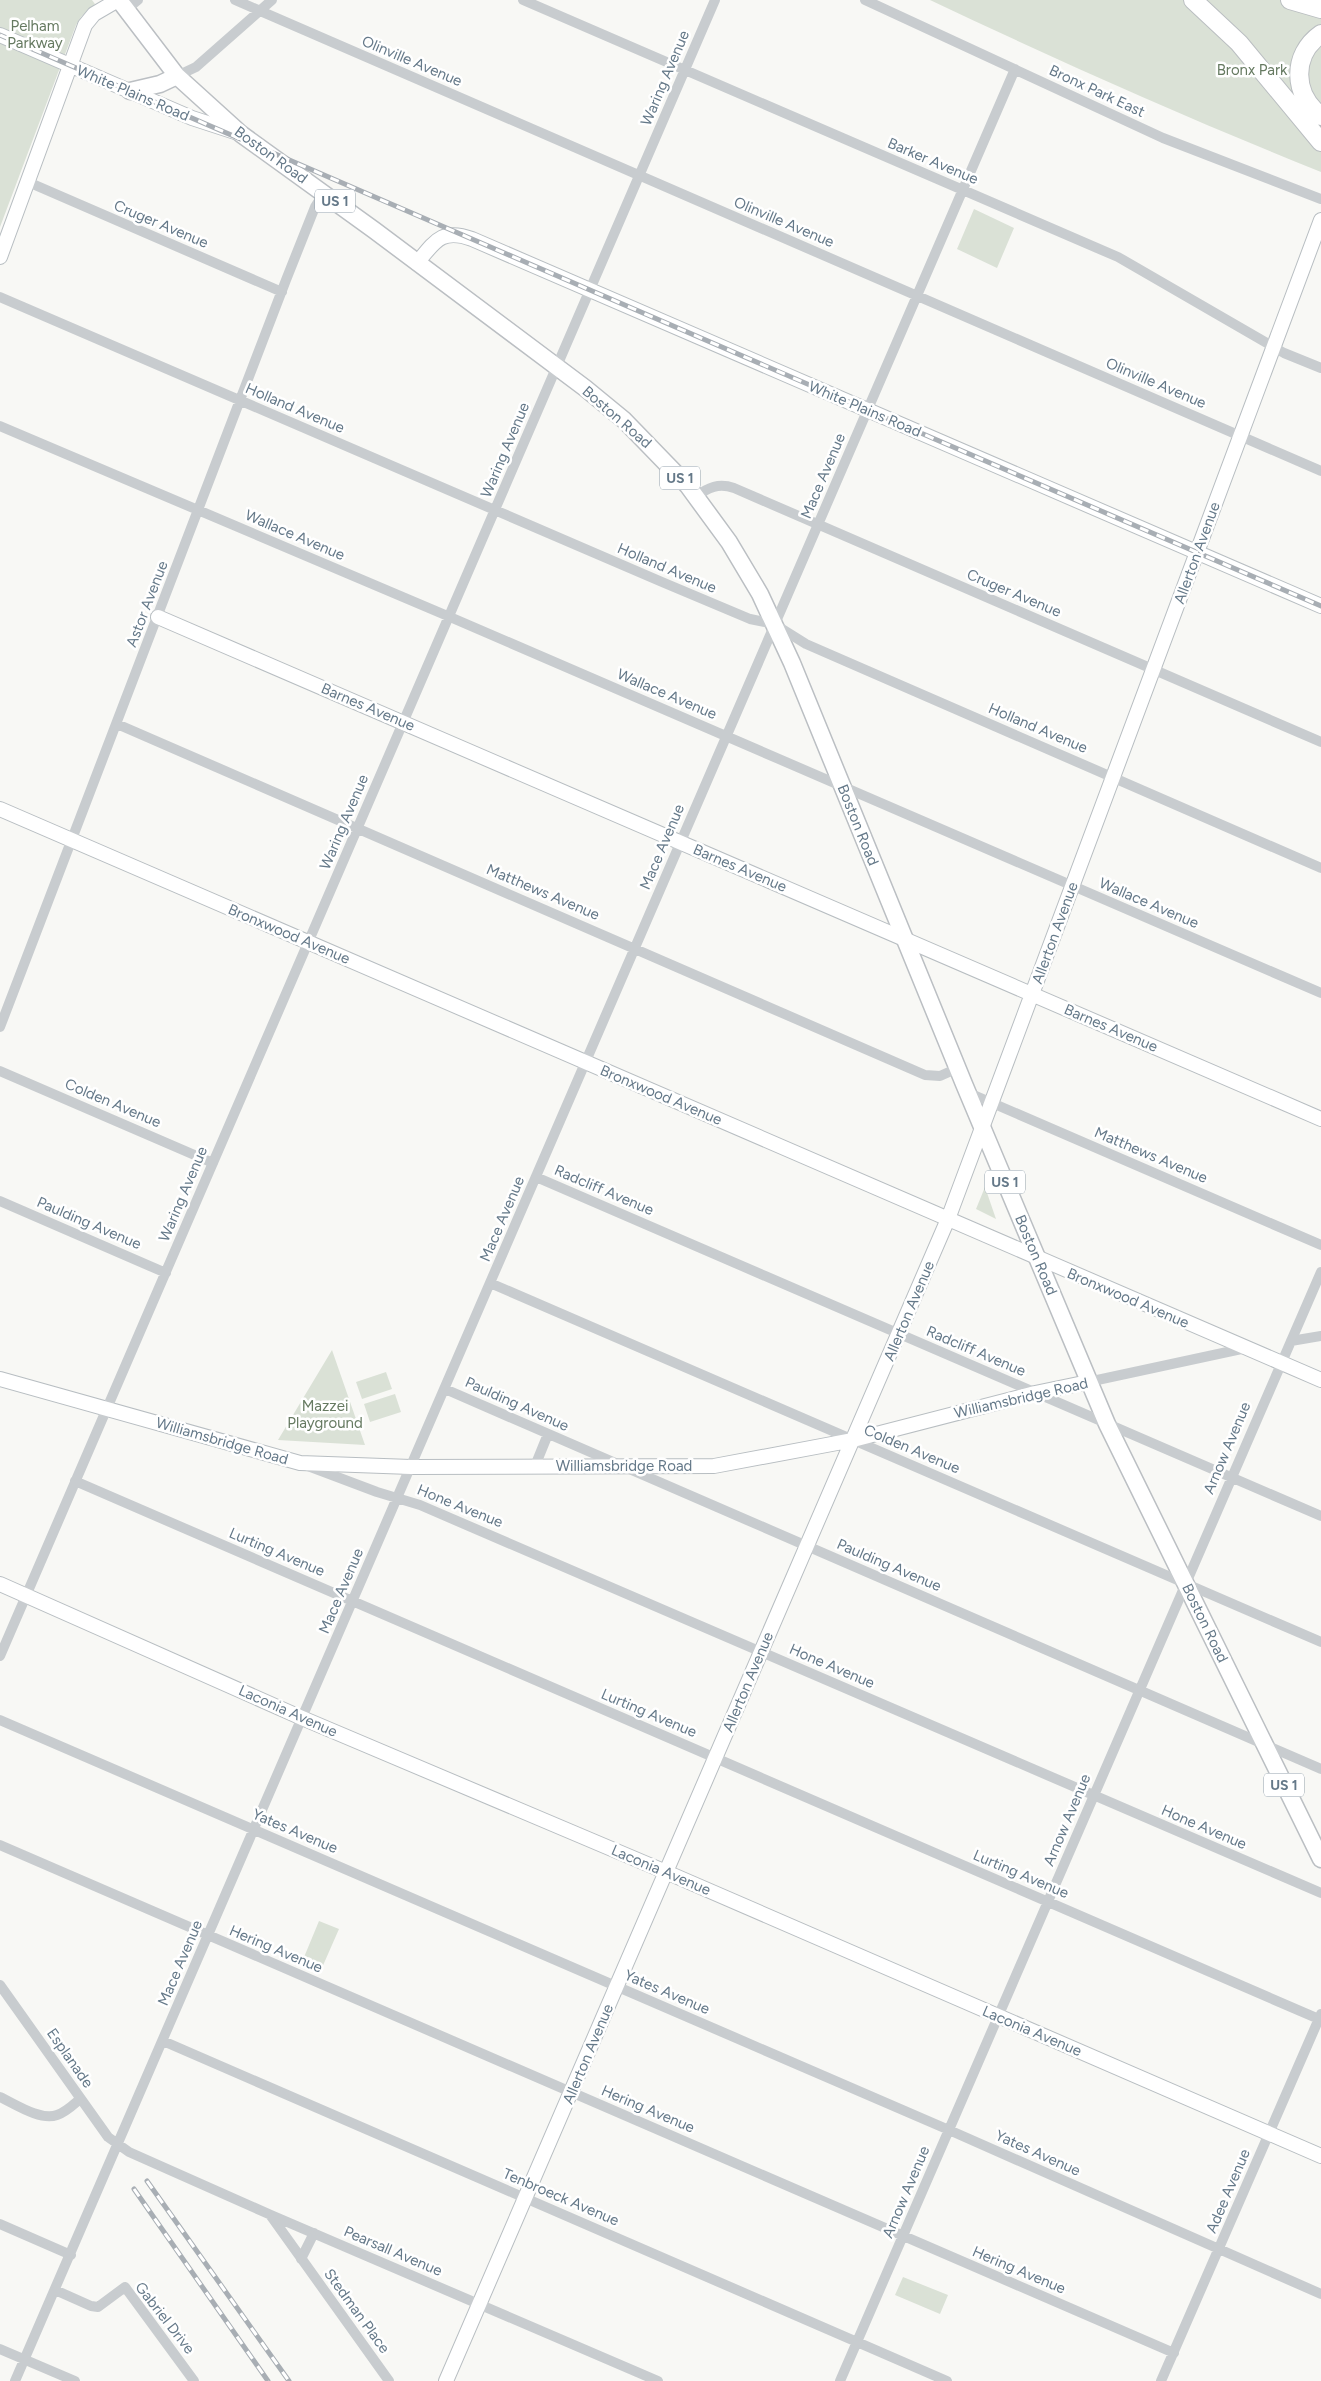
<svg xmlns="http://www.w3.org/2000/svg" width="1321" height="2381" viewBox="0 0 1321 2381" font-family="Figtree,sans-serif">
	<style>
		.green { fill: #dae1d6 }
		.lines { fill: none; stroke-linecap: round; stroke-linejoin: round }
		.secondary-casing { stroke: #b8bec2; stroke-width: 16 }
		.primary-casing { stroke: #bbbfc3; stroke-width: 19 }
		.highway-casing { stroke: #babec1; stroke-width: 20 }
		.street { stroke: #c8cccf; stroke-width: 10 }
		.secondary { stroke: #fff; stroke-width: 14 }
		.primary { stroke: #fff; stroke-width: 16 }
		.highway { stroke: #fff; stroke-width: 18 }
		.rail-casing { stroke: #a8aeb4; stroke-width: 5 }
		.rail { stroke: #fff; stroke-width: 3; stroke-dasharray: 9; stroke-linecap: butt }
		.labels { text-anchor: middle; dominant-baseline: central; stroke-width: 5; stroke-linejoin: round; paint-order: stroke }
		.shield { fill: #fff; stroke: #93a1ac; stroke-width: 1 }
		.shield-label { font-size: 14px; font-weight: bold; fill: #657989 }
		.park-label { font-size: 15px; fill: #667a61; stroke: #fff }
		.street-label { font-size: 15px; fill: #657989; stroke: #fff }
	</style>
	<rect width="100%" height="100%" fill="#f8f8f5"/>
	<path class="green" d="M0,0H92L95,4L81,17L76,25L0,227Z
		M930,0H1321V172C1189,119 1059,61 930,0Z
		M974,209L1014,228L997,268L957,249Z
		M985,1187L996,1219L976,1209Z
		M332,1350L365,1445L278,1440Z
		M386,1372L392,1389L362,1399L356,1382Z
		M395,1394L401,1412L370,1422L364,1404Z
		M319,1921L339,1929L321,1970L302,1962Z
		M903,2277L948,2295L940,2314L895,2295Z"/>
	<g class="lines">
		<defs>
			<path id="secondary" d="M0,35L192,118L241,134
				M0,257L85,25L94,14L118,0
				M417,263C435,241 442,228 472,239L1321,606
				M158,617L1321,1119
				M0,809L1321,1380
				M0,1379L300,1463L411,1467L714,1466L853,1440L1035,1393L1088,1382
				M0,1584L302,1718L666,1872L1321,2156
				M446,2381L948,1219L1321,220"/>
			<path id="primary" d="M119,0L177,76L241,134L374,230L585,388L624,420L688,486L729,542L760,594L792,663L964,1084L1107,1424L1321,1859
				M130,91L160,84L177,76"/>
			<path id="highway" d="M1193,0L1239,43L1321,142
				M1290,0L1321,9
				M1321,34C1291,55 1293,95 1321,116"/>
		</defs>
		<use href="#secondary" class="secondary-casing"/>
		<use href="#primary" class="primary-casing"/>
		<use href="#highway" class="highway-casing"/>
		<path class="street" d="M235,0L1321,471
			M523,0L1118,257L1284,353L1321,368
			M865,0L1163,138L1321,199
			M126,10L138,0
			M177,76L196,67L272,0
			M28,182L282,292
			M0,297L662,582L750,619L774,624L806,644L1321,868
			M0,426L450,617L1321,993
			M696,497C708,487 719,483 734,488L1321,742
			M117,724L925,1075L940,1076L958,1068
			M0,1027L286,280L315,207L324,193
			M0,1071L213,1163
			M969,1093L1321,1245
			M536,1177L1321,1516
			M0,1201L166,1273
			M490,1283L1321,1642
			M1291,1341L1321,1336
			M1088,1382L1246,1348
			M445,1389L1321,1769
			M308,1466L377,1492L420,1505L1321,1893
			M535,1466L548,1434
			M75,1481L1321,2020
			M0,1656L715,0
			M0,1720L949,2130L1321,2294
			M0,1845L1174,2353
			M0,1985L108,2137L129,2152L271,2215L658,2381
			M163,2041L947,2381
			M0,2097C15,2104 40,2121 57,2115C66,2112 73,2105 80,2099
			M271,2216L389,2381
			M0,2224L71,2255
			M301,2259L314,2233
			M55,2290L91,2306L98,2307L125,2287L194,2381
			M0,2349L75,2381
			M15,2381L1015,69
			M840,2381L1321,1272
			M1161,2381L1321,2014"/>
		<use href="#secondary" class="secondary"/>
		<use href="#primary" class="primary"/>
		<use href="#highway" class="highway"/>
		<defs>
			<path id="rail" d="M0,35L1321,606
				M147,2181L289,2381
				M134,2189L268,2381"/>
		</defs>
		<use href="#rail" class="rail-casing"/>
		<use href="#rail" class="rail"/>
	</g>
	<g class="labels">
		<g class="shield">
			<rect x="315" y="189.5" width="40" height="23" rx="4"/>
			<rect x="660" y="466.5" width="40" height="23" rx="4"/>
			<rect x="985" y="1170.5" width="40" height="23" rx="4"/>
			<rect x="1264" y="1773.5" width="40" height="23" rx="4"/>
		</g>
		<g class="shield-label">
			<text x="335" y="201">US 1</text>
			<text x="680" y="478">US 1</text>
			<text x="1005" y="1182">US 1</text>
			<text x="1284" y="1785">US 1</text>
		</g>
		<g class="park-label">
			<text x="35" y="26">Pelham<tspan x="35" dy="17">Parkway</tspan></text>
			<text x="1252" y="70">Bronx Park</text>
			<text x="325" y="1406">Mazzei<tspan x="325" dy="17">Playground</tspan></text>
		</g>
		<g class="street-label">
			<text transform="translate(412 61) rotate(23)">Olinville Avenue</text>
			<text transform="translate(665 78) rotate(-67)">Waring Avenue</text>
			<text transform="translate(1097 91) rotate(25)">Bronx Park East</text>
			<text transform="translate(133 93) rotate(23)">White Plains Road</text>
			<text transform="translate(271 155) rotate(36)">Boston Road</text>
			<text transform="translate(933 161) rotate(23)">Barker Avenue</text>
			<text transform="translate(784 222) rotate(23)">Olinville Avenue</text>
			<text transform="translate(161 224) rotate(23)">Cruger Avenue</text>
			<text transform="translate(1156 383) rotate(23)">Olinville Avenue</text>
			<text transform="translate(295 408) rotate(23)">Holland Avenue</text>
			<text transform="translate(865 409) rotate(23)">White Plains Road</text>
			<text transform="translate(617 417) rotate(41)">Boston Road</text>
			<text transform="translate(505 450) rotate(-67)">Waring Avenue</text>
			<text transform="translate(823 476) rotate(-67)">Mace Avenue</text>
			<text transform="translate(295 535) rotate(23)">Wallace Avenue</text>
			<text transform="translate(1197 553) rotate(-70)">Allerton Avenue</text>
			<text transform="translate(667 568) rotate(23)">Holland Avenue</text>
			<text transform="translate(1014 593) rotate(23)">Cruger Avenue</text>
			<text transform="translate(147 604) rotate(-69)">Astor Avenue</text>
			<text transform="translate(667 694) rotate(23)">Wallace Avenue</text>
			<text transform="translate(368 707) rotate(23)">Barnes Avenue</text>
			<text transform="translate(1038 728) rotate(23)">Holland Avenue</text>
			<text transform="translate(344 822) rotate(-67)">Waring Avenue</text>
			<text transform="translate(858 825) rotate(68)">Boston Road</text>
			<text transform="translate(662 847) rotate(-67)">Mace Avenue</text>
			<text transform="translate(740 868) rotate(23)">Barnes Avenue</text>
			<text transform="translate(543 892) rotate(23)">Matthews Avenue</text>
			<text transform="translate(1149 903) rotate(23)">Wallace Avenue</text>
			<text transform="translate(1055 933) rotate(-70)">Allerton Avenue</text>
			<text transform="translate(289 934) rotate(23)">Bronxwood Avenue</text>
			<text transform="translate(1111 1028) rotate(23)">Barnes Avenue</text>
			<text transform="translate(661 1095) rotate(23)">Bronxwood Avenue</text>
			<text transform="translate(113 1103) rotate(23)">Colden Avenue</text>
			<text transform="translate(1151 1155) rotate(23)">Matthews Avenue</text>
			<text transform="translate(604 1190) rotate(23)">Radcliff Avenue</text>
			<text transform="translate(183 1194) rotate(-67)">Waring Avenue</text>
			<text transform="translate(502 1219) rotate(-67)">Mace Avenue</text>
			<text transform="translate(89 1223) rotate(23)">Paulding Avenue</text>
			<text transform="translate(1036 1255) rotate(67)">Boston Road</text>
			<text transform="translate(1128 1298) rotate(23)">Bronxwood Avenue</text>
			<text transform="translate(909 1311) rotate(-67)">Allerton Avenue</text>
			<text transform="translate(976 1351) rotate(23)">Radcliff Avenue</text>
			<text transform="translate(1021 1398) rotate(-13)">Williamsbridge Road</text>
			<text transform="translate(517 1404) rotate(24)">Paulding Avenue</text>
			<text transform="translate(222 1441) rotate(16)">Williamsbridge Road</text>
			<text transform="translate(1227 1448) rotate(-67)">Arnow Avenue</text>
			<text transform="translate(912 1449) rotate(23)">Colden Avenue</text>
			<text x="624" y="1466">Williamsbridge Road</text>
			<text transform="translate(460 1506) rotate(22)">Hone Avenue</text>
			<text transform="translate(277 1552) rotate(23)">Lurting Avenue</text>
			<text transform="translate(889 1565) rotate(23)">Paulding Avenue</text>
			<text transform="translate(341 1591) rotate(-67)">Mace Avenue</text>
			<text transform="translate(1205 1623) rotate(64)">Boston Road</text>
			<text transform="translate(832 1666) rotate(23)">Hone Avenue</text>
			<text transform="translate(748 1682) rotate(-67)">Allerton Avenue</text>
			<text transform="translate(288 1711) rotate(24)">Laconia Avenue</text>
			<text transform="translate(649 1713) rotate(23)">Lurting Avenue</text>
			<text transform="translate(1067 1820) rotate(-67)">Arnow Avenue</text>
			<text transform="translate(1204 1827) rotate(23)">Hone Avenue</text>
			<text transform="translate(295 1831) rotate(23)">Yates Avenue</text>
			<text transform="translate(661 1870) rotate(23)">Laconia Avenue</text>
			<text transform="translate(1021 1874) rotate(23)">Lurting Avenue</text>
			<text transform="translate(276 1949) rotate(23)">Hering Avenue</text>
			<text transform="translate(180 1963) rotate(-67)">Mace Avenue</text>
			<text transform="translate(667 1992) rotate(23)">Yates Avenue</text>
			<text transform="translate(1032 2031) rotate(23)">Laconia Avenue</text>
			<text transform="translate(588 2054) rotate(-67)">Allerton Avenue</text>
			<text transform="translate(70 2058) rotate(55)">Esplanade</text>
			<text transform="translate(648 2109) rotate(23)">Hering Avenue</text>
			<text transform="translate(1038 2153) rotate(24)">Yates Avenue</text>
			<text transform="translate(1228 2191) rotate(-67)">Adee Avenue</text>
			<text transform="translate(906 2192) rotate(-67)">Arnow Avenue</text>
			<text transform="translate(561 2197) rotate(23)">Tenbroeck Avenue</text>
			<text transform="translate(393 2251) rotate(23)">Pearsall Avenue</text>
			<text transform="translate(1019 2270) rotate(23)">Hering Avenue</text>
			<text transform="translate(357 2311) rotate(54)">Stedman Place</text>
			<text transform="translate(165 2318) rotate(52)">Gabriel Drive</text>
		</g>
	</g>
</svg>
